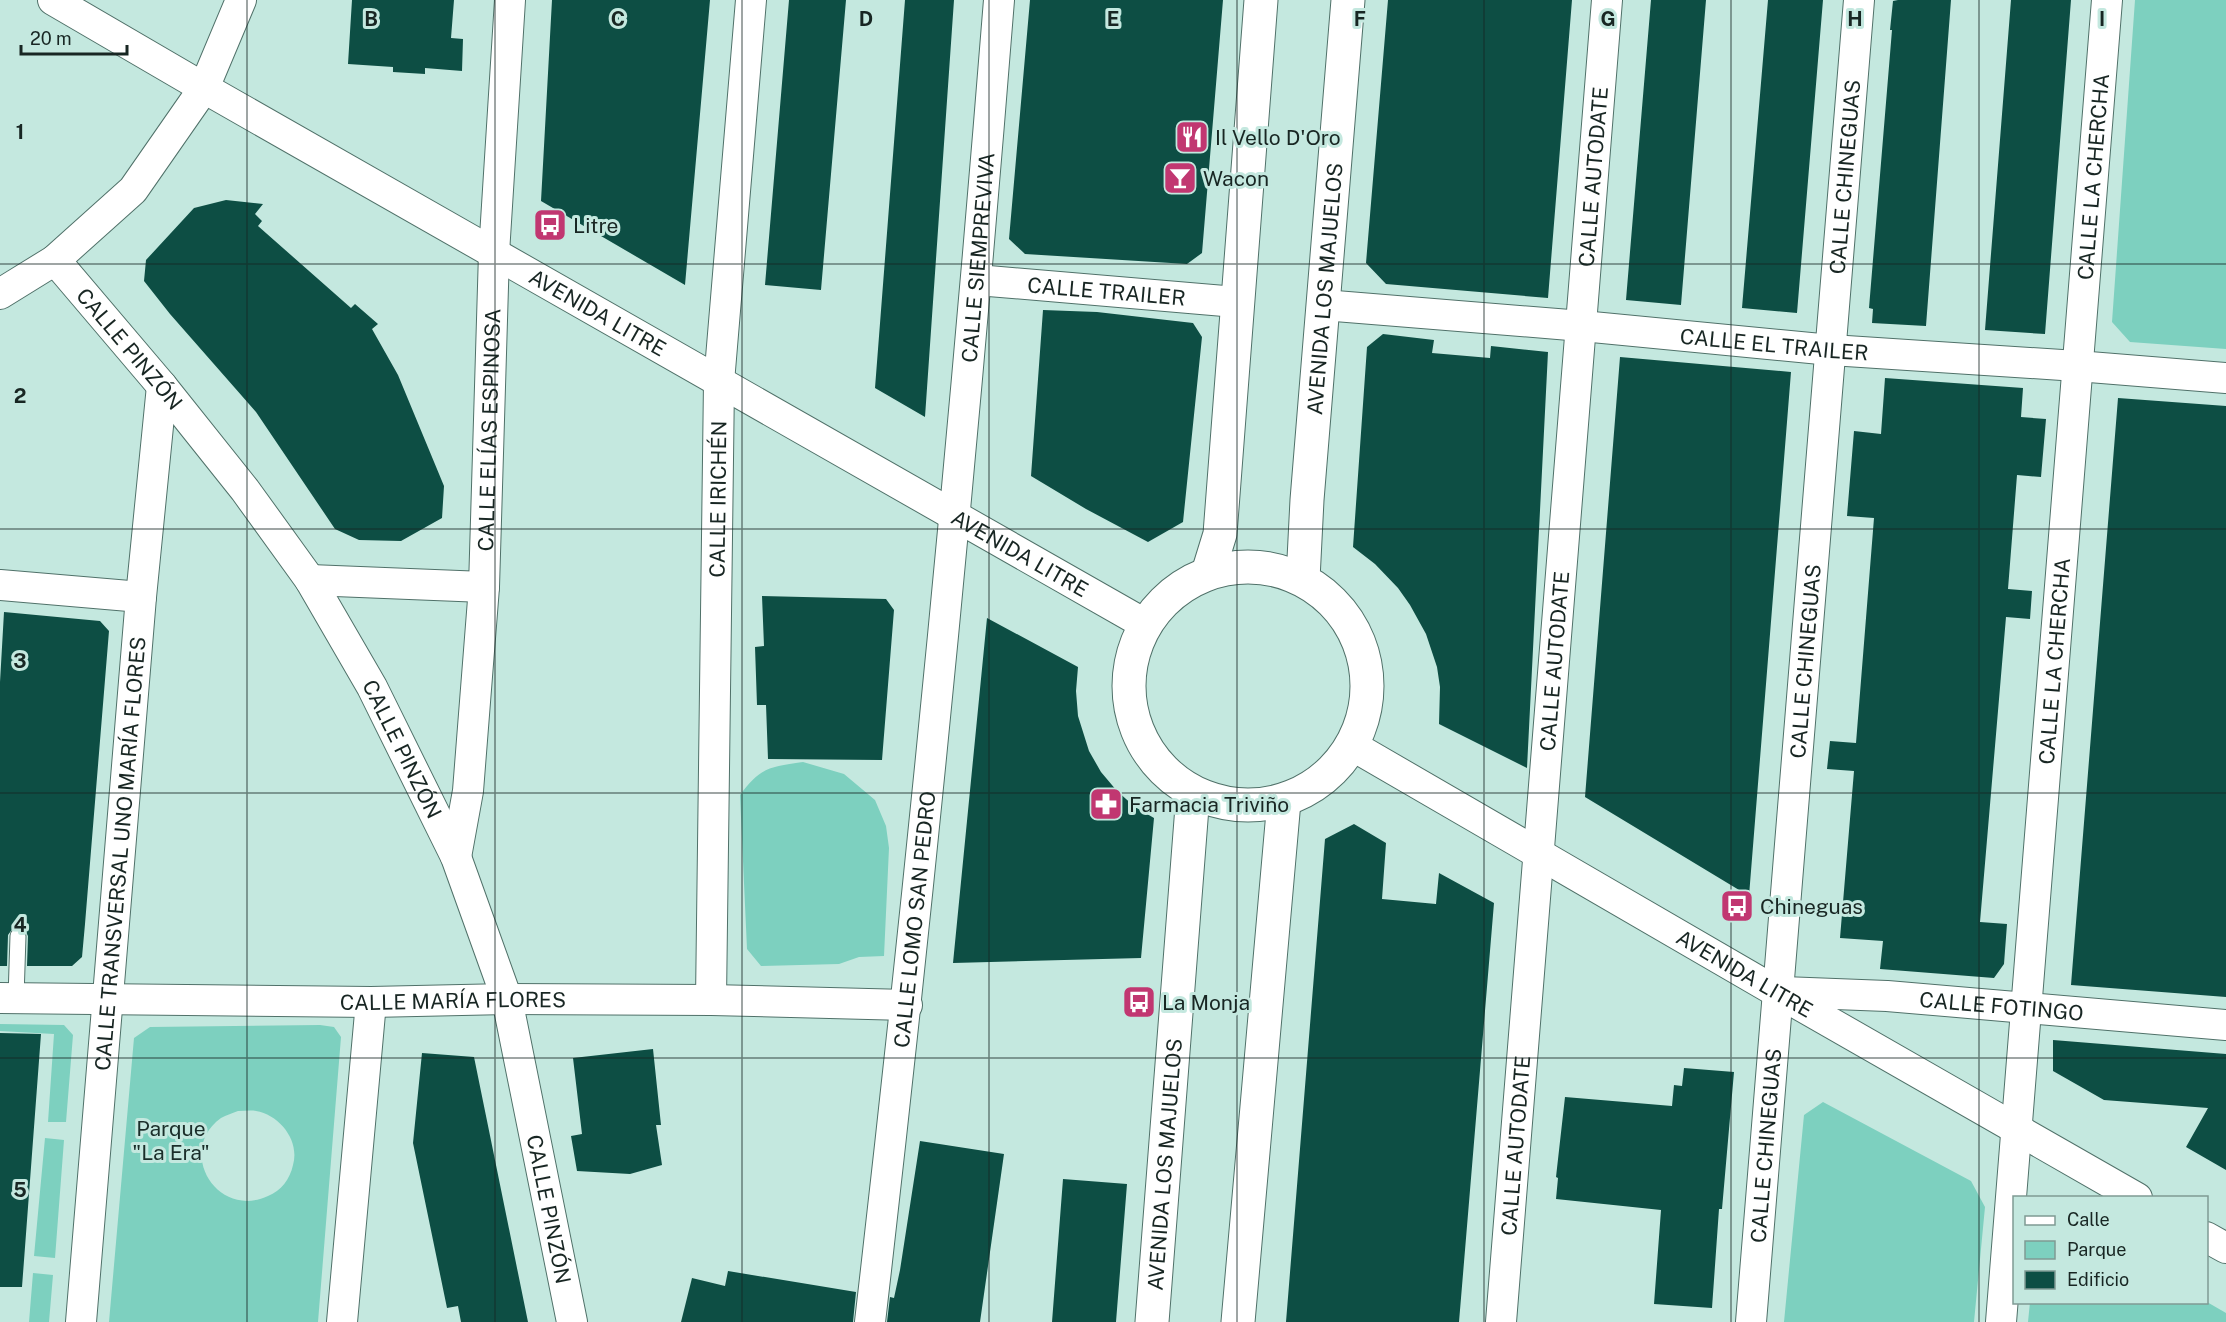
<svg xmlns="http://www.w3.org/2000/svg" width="2226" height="1322" viewBox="0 0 2226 1322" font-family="'Public Sans',sans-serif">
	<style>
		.green { fill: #7dd0bf; fill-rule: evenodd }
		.building { fill: #0d4e44 }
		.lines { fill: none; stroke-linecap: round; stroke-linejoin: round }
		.service-casing { stroke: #507169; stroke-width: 17 }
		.minor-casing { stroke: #507169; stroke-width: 32 }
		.tertiary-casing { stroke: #507169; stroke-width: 35 }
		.service { stroke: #fff; stroke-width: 15 }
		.minor { stroke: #fff; stroke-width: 30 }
		.tertiary { stroke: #fff; stroke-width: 33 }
		.grid { fill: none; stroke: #182623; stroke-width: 1.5; stroke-opacity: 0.55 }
		.labels { text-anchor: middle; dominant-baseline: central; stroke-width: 6; stroke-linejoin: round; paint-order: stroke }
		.poi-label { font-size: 21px; fill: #182623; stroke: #c4e8df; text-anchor: start }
		.street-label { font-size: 21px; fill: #182623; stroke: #c4e8df }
		.park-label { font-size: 21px; fill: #1a2e2a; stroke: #c4e8df }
		.grid-label { font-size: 20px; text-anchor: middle; font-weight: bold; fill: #182623; stroke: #c4e8df; stroke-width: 6; stroke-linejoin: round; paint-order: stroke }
	</style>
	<rect width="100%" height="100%" fill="#c4e8df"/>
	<path class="green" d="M2135,0H2226V349L2130,342L2112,322Z
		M803,762L844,774L875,800L886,826L889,848L884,956L859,957L839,964L761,966L747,949L740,795C761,767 769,767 803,762Z
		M0,1024L64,1025L73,1035L66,1122H48L54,1034L0,1031Z
		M320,1025L334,1027L341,1037L318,1322H109L134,1038L150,1027ZM238,1111C244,1111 251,1110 256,1111C280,1115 300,1141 293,1165C290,1179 281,1191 268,1196C216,1220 176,1150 221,1118C226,1115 233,1113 238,1111Z
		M1823,1102L1971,1181L1985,1207L1974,1322H1784L1804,1115Z
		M45,1138L64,1140L55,1258L34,1256Z
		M33,1273L53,1275L49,1322H29Z
		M2030,1302H2207L2226,1313V1322H2028Z"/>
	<path class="building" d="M352,0H454L451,38L463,39L462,71L425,68V74L393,72V67L348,64Z
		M552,0H710L685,285L541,201Z
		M789,0H846L821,290L765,285Z
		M905,0H954L925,417L875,388Z
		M1030,0H1223L1202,253L1187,264L1025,254L1009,239Z
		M1388,0H1572L1548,298L1386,284L1366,263Z
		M1651,0H1706L1681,305L1626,300Z
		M1768,0H1823L1797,313L1742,308Z
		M1898,0H1951L1926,326L1872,323L1873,309L1869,308L1892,30H1890L1893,1Z
		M2011,0H2071L2045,334L1985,330Z
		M226,200L263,204L255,214L262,221L258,226L351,308L355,304L378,324L372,329L398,375L444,486L442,518L401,541L359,540L335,529L256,412L170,314L144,281L146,260L194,208Z
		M1043,310L1097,312L1193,323L1202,337L1183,522L1148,542L1086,509L1031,476Z
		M1383,334L1434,340L1432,353L1490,358L1491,346L1548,352L1527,768L1439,724L1440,687L1437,667L1426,634L1410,605L1398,588L1375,564L1353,547L1367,347Z
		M1620,357L1791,372L1749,896L1585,797Z
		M1885,378L2023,388L2021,417L2046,419L2041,477L2017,475L2008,589L2032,591L2030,619L2006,617L1980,922L2007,924L2004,964L1994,978L1880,969L1883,941L1840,938L1854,771L1827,769L1830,741L1856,743L1874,518L1847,516L1854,431L1881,434Z
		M2118,398L2226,406V997L2071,985Z
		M762,596L886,599L894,610L882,760L768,759L766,705H757L755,647L764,646Z
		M4,612L100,621L109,631L85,924L82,957L72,966H27L28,936L24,928L18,926L13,928L8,935L7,966H0V682Z
		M987,618L1078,667L1076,691L1078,716L1089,751L1101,772L1117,791L1135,807L1154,818L1141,958L953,963Z
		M1354,824L1386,843L1382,899L1436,904L1439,873L1494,903L1459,1322H1286L1325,839Z
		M0,1033L41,1034L22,1287H0Z
		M2053,1040L2226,1054V1170L2186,1147L2208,1108L2104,1100L2053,1071Z
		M653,1049L661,1125H656L662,1165L630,1174L577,1171L571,1136L582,1134L573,1058Z
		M422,1053L474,1057L528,1322H461L458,1306L447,1308L413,1143Z
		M1684,1068L1734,1072L1722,1209H1719L1712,1308L1654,1304L1661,1210L1556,1199L1558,1178L1556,1177L1565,1097L1672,1106L1674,1085L1682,1086Z
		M920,1141L1004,1154L980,1322H887L890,1297L894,1298L900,1270Z
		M1063,1179L1127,1184L1116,1322H1052Z
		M728,1271L856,1292L853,1322H681L692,1278L725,1286Z"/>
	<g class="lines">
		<defs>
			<path id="service" d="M16,998L18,936"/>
			<g id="minor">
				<path id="s1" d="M53,0L204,88L1143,623"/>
				<path id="s2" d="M55,260L162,386L245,490L310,580L372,687L456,857L507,999L572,1322"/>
				<path id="s3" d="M977,280L1236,302"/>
				<path d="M0,294L55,260L133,190L204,88L241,0"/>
				<path id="s4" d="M1323,305L1582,326L1831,350L2077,366L2226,378"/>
				<path d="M310,580L484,587"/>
				<path d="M0,585L141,597"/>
				<path id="s5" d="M1353,746L1777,992L2137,1198"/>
				<path id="s6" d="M456,857L468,791L484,587L494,253L510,0"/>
				<path id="s7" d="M1783,992L1887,996L2226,1025"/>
				<path id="s8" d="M0,998L371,1002L507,999L711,1000L907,1005"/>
				<path id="s9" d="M711,1000L719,382L751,0"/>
				<path d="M2206,1237L2226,1248"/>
				<path id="s10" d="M81,1322L141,597L162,386"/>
				<path d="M342,1322L371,1002"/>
				<path id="s11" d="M870,1322C921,882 964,441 999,0"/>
				<path id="s12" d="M1501,1322L1607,0"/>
				<path id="s13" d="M1751,1322L1859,0"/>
				<path id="s14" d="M2001,1322L2107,0"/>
			</g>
			<g id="tertiary">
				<circle cx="1248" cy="686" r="119"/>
				<path d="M1208,573L1220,534L1261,0"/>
				<path id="s15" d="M1303,579L1307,500L1348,0"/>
				<path id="s16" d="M1152,1322L1193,794"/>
				<path d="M1238,1322L1284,801"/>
			</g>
		</defs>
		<use href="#service" class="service-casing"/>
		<use href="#minor" class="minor-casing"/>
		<use href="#tertiary" class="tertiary-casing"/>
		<use href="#service" class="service"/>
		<use href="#minor" class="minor"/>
		<use href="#tertiary" class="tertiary"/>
	</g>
	<path class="grid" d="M247,0V1322M495,0V1322M742,0V1322M989,0V1322M1237,0V1322M1484,0V1322M1731,0V1322M1979,0V1322M0,264H2226M0,529H2226M0,793H2226M0,1058H2226"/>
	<defs>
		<symbol id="restaurant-square" viewBox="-11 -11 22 22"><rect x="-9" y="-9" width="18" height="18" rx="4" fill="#c13771" stroke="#c4e8df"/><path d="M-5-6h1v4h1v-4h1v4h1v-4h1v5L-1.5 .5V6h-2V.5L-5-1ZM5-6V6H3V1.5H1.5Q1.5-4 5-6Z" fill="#fff"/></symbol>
		<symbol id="bar-square" viewBox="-11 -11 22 22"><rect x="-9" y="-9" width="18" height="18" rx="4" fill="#c13771" stroke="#c4e8df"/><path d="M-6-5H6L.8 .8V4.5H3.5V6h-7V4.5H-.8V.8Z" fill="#fff"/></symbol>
		<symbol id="bus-square" viewBox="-11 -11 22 22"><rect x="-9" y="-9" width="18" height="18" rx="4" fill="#c13771" stroke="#c4e8df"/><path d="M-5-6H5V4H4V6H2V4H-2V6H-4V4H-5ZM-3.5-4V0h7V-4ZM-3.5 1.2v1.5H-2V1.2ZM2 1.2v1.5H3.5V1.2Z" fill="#fff"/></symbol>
		<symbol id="pharmacy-square" viewBox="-11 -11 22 22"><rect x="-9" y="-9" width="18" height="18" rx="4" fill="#c13771" stroke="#c4e8df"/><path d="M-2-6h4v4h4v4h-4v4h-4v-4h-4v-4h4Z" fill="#fff"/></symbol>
	</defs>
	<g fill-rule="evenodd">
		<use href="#restaurant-square" x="1173" y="118" width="38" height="38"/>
		<use href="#bar-square" x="1161" y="159" width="38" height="38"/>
		<use href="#bus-square" x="531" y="206" width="38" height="38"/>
		<use href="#pharmacy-square" x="1087" y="785" width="38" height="38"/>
		<use href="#bus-square" x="1718" y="887" width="38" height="38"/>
		<use href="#bus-square" x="1120" y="983" width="38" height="38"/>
	</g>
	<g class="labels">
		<g class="poi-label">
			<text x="1215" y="137">Il Vello D'Oro</text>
			<text x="1203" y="178">Wacon</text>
			<text x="573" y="225">Litre</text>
			<text x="1129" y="804">Farmacia Triviño</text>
			<text x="1760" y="906">Chineguas</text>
			<text x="1162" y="1002">La Monja</text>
		</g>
		<g class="street-label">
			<text stroke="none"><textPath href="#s12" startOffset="1149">CALLE AUTODATE</textPath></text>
			<text stroke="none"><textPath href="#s13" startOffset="1149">CALLE CHINEGUAS</textPath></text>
			<text stroke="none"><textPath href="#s14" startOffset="1149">CALLE LA CHERCHA</textPath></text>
			<text stroke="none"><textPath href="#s11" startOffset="1070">CALLE SIEMPREVIVA</textPath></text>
			<text stroke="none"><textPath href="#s15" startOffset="291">AVENIDA LOS MAJUELOS</textPath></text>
			<text stroke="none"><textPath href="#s3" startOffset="130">CALLE TRAILER</textPath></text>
			<text stroke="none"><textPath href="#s1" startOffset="628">AVENIDA LITRE</textPath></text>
			<text stroke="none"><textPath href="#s4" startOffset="453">CALLE EL TRAILER</textPath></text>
			<text stroke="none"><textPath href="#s2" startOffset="116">CALLE PINZÓN</textPath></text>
			<text stroke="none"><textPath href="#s6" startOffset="429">CALLE ELÍAS ESPINOSA</textPath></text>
			<text stroke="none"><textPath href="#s9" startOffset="501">CALLE IRICHÉN</textPath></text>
			<text stroke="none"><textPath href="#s1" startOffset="1114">AVENIDA LITRE</textPath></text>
			<text stroke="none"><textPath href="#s12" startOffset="663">CALLE AUTODATE</textPath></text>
			<text stroke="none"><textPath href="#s13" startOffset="663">CALLE CHINEGUAS</textPath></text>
			<text stroke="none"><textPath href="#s14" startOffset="663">CALLE LA CHERCHA</textPath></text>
			<text stroke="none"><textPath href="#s2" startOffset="602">CALLE PINZÓN</textPath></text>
			<text stroke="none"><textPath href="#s10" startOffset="470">CALLE TRANSVERSAL UNO MARÍA FLORES</textPath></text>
			<text stroke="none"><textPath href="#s11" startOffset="405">CALLE LOMO SAN PEDRO</textPath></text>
			<text stroke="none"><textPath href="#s5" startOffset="453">AVENIDA LITRE</textPath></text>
			<text stroke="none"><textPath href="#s8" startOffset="453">CALLE MARÍA FLORES</textPath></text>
			<text stroke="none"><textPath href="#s7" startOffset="219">CALLE FOTINGO</textPath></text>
			<text stroke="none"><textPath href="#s12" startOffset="177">CALLE AUTODATE</textPath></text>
			<text stroke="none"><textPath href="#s13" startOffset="177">CALLE CHINEGUAS</textPath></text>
			<text stroke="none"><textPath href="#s16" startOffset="158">AVENIDA LOS MAJUELOS</textPath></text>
			<text stroke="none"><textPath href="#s2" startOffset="1088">CALLE PINZÓN</textPath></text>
		</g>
		<g class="park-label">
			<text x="171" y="1128">Parque<tspan x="171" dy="24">"La Era"</tspan></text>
		</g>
	</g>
	<g class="grid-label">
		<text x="371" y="26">B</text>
		<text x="618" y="26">C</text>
		<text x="866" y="26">D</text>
		<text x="1113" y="26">E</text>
		<text x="1360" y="26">F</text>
		<text x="1608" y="26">G</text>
		<text x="1855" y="26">H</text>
		<text x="2102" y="26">I</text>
		<text x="20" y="139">1</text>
		<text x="20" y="403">2</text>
		<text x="20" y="668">3</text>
		<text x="20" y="932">4</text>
		<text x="20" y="1197">5</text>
	</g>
	<rect x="2013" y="1196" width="195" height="108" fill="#c4e8df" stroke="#7f9a94" stroke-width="1.5"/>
	<rect x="2025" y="1216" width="30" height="9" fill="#ffffff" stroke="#7f9a94" stroke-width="1.5"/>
	<text x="2067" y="1226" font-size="18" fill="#182623">Calle</text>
	<rect x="2025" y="1241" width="30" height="18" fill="#7dd0bf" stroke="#7f9a94" stroke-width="1.5"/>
	<text x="2067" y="1256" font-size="18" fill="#182623">Parque</text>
	<rect x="2025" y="1271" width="30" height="18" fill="#0d4e44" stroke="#7f9a94" stroke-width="1.5"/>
	<text x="2067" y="1286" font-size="18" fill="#182623">Edificio</text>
	<path d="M21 45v9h106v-9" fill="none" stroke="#182623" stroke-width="3"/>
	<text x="30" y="45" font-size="18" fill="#182623" stroke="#c4e8df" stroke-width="4.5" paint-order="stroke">20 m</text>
</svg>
